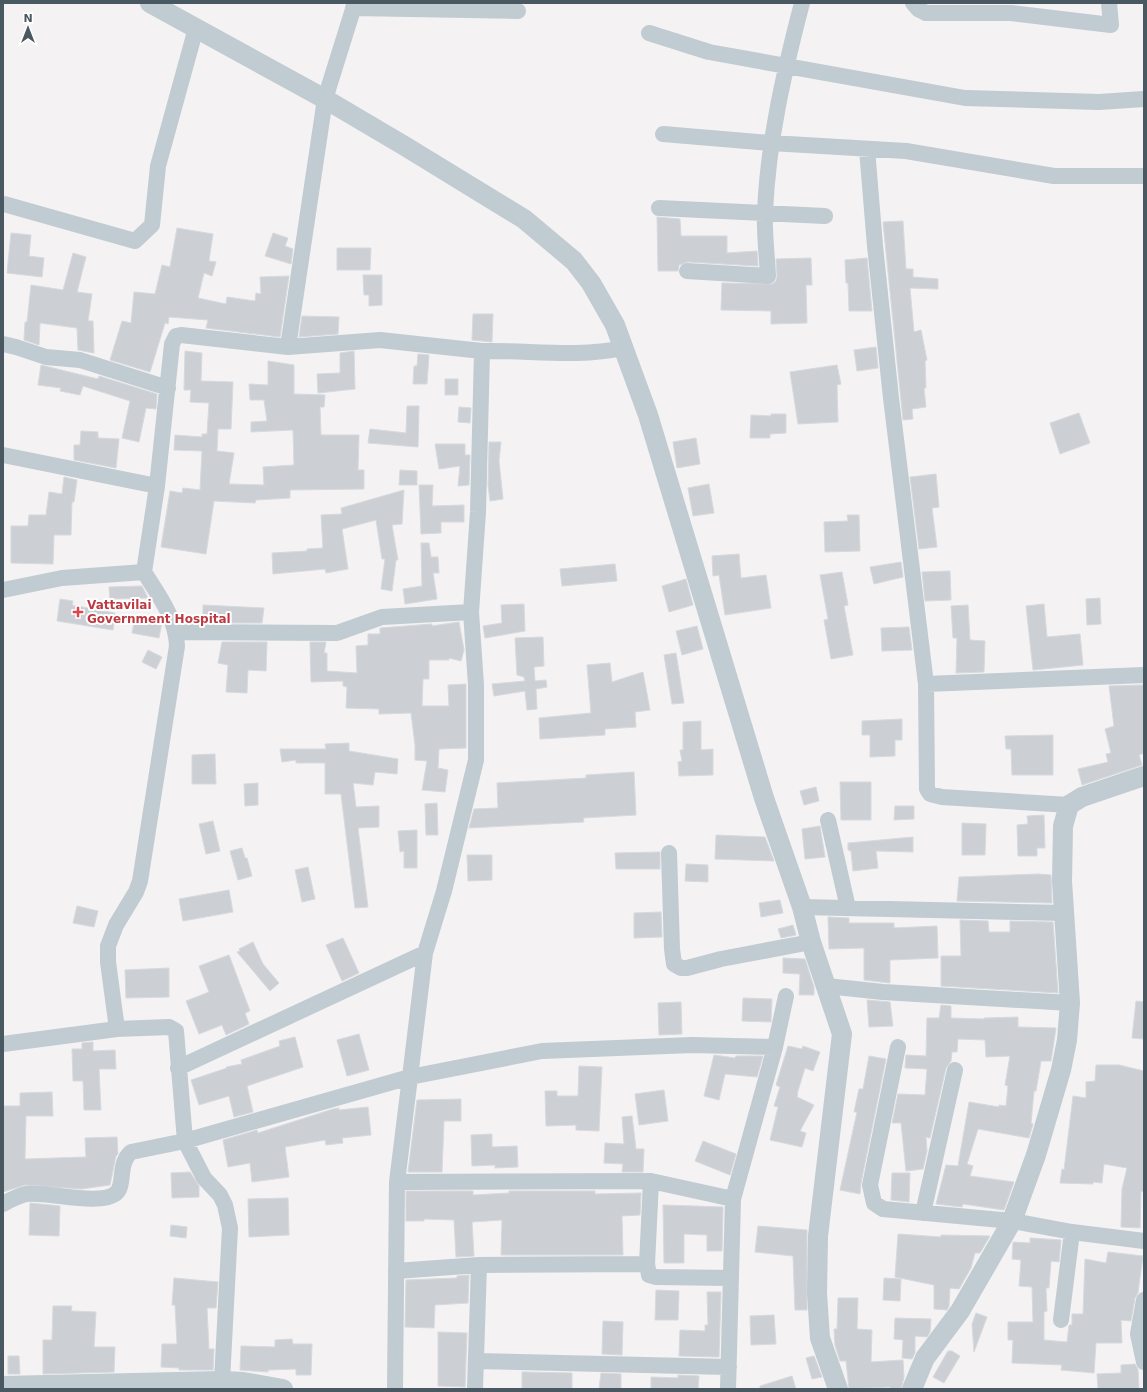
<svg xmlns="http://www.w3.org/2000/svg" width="1147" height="1392" viewBox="0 0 1147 1392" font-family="'DejaVu Sans',sans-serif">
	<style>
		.building { fill: #ccd0d5; stroke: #d6d9de }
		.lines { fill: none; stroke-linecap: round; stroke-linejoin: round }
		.minor { stroke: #c0cbd2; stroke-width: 16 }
		.tertiary { stroke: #c0cbd2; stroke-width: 20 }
		.health-dot { fill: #e0444e; stroke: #fff; stroke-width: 1.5 }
		.labels { text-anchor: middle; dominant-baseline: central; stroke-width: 4; stroke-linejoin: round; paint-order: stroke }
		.health-label { font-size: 12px; font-weight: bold; fill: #be3a42; stroke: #fff; text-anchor: start }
	</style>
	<rect width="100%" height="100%" fill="#f4f2f2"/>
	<path class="building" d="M657,217L680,219L681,236H727V253L757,251L758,266L688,262L679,265L678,271H658Z
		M903,221L906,269H913V277L938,279V289L910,288L914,332L921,330L927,360L925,361L926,388H924L926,407L912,409L913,419L903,420L883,222Z
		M177,228L213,234L209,261L216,262L212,276L204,273L198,298L226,304L227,297L255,301L256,293L261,294L260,277L289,276L280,337L206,328L208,320L169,317L168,324L165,323L150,372L110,360L122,321L131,323L134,292L155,294L162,265L170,267Z
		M11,233L31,235L29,256L44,258L42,277L7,273Z
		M273,233L288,238L285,246L293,249L291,264L265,256Z
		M337,248H371L370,270H337Z
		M73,253L86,257L77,292L92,294L88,321H93L94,353L78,350L77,328L40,323L39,345L24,340L25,322H27L31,285L63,290Z
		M811,258L812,285H806L807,323L771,324V311L721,310L722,283L772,284L776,281L777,276L776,259Z
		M867,258L872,311H849L848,283H846L845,260Z
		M363,275H382V305L369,306V295H364Z
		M473,314H493L492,342L472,340Z
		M302,316L339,317L338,334L299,337Z
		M876,347L878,368L857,371L854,350Z
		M185,351L202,353L201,381L233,382L231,429H218L217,451L234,453L229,484L264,485L263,467L294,465L293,430L251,432V422L267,421L264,400H250L249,384L268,385V361L294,365V394L325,395L324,407H320L321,435H359L358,470H364V489L290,490V498L256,500L255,503L214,501L206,554L161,547L170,491L182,493L183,488L200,490L202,451L174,450L175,435L202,437V434H207L209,403L190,402L191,390H184Z
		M354,351L355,389L318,393L317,374L340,373V353Z
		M418,354L429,355L427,384H413L414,366H417Z
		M41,365L98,379L99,376L157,394L156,409L146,408L139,442L122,438L130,401L83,386L80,395L60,391L61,388L38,385Z
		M837,365L841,384L837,385L838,422L798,424L790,372Z
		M445,379H458V395H445Z
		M407,406H419L418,447L368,443L370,429L406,433Z
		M459,407L471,408L470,423L458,422Z
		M1079,413L1090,443L1060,454L1050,423Z
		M771,414H786V433L770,434V438H750L751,415L771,416Z
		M81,431L98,432V438L119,439L116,468L74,460V445H80Z
		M696,438L700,464L677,468L673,442Z
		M489,442H501L499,461L503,499L490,501L488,485Z
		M435,444H465V455H470L469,485L458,486L460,466L439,469Z
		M400,470L417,471V485H399Z
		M936,474L939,507L932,508L937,547L919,549L910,477Z
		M64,477L77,480L74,502H72L71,535H54L53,564L11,563V526H28L29,515H46L49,492L62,494Z
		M709,484L714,513L693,516L688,488Z
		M419,485H433L432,506L464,505V522H441V533L421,534Z
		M404,490L402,524L392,525L398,560H396L392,591L381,589L385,559H382L376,520L342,529L348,569L326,573L325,569L273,574L272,553L307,551V549L323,548L321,515L342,514L341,508Z
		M847,515H859L860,551L825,552L824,522L848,521Z
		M421,543H429L431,557H438L439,573H433L437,599L405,604L403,589L422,586Z
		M739,554L741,578L766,575L771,608L725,615L719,575L713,576L712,556Z
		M901,562L903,577L874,584L870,567Z
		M615,564L617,581L562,586L560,569Z
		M950,571L951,600L925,601L922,572Z
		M842,572L848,605L844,606L853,655L831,659L824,620L828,619L820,575Z
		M686,579L693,605L669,612L662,586Z
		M142,586L148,598L110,599L109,587Z
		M1100,598L1101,624L1087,625L1086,599Z
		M60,599L73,601L72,605L115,613L113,630L57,621Z
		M524,604L525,631L485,638L483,626L502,623L501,605Z
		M1044,604L1047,637L1080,634L1083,665L1033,670L1026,606Z
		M203,605L264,608L262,623H203Z
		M968,605L970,640L985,641L984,672L956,673L957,638H953L951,606Z
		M135,617L162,622L159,638L132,633Z
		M459,622L464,650L461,661L449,658V660H429V679H423L422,706H449L448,685L466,684V748L439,749L438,768L448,770L445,792L422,790L427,761L415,760V745L411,713L379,714V709L346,708L347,687L343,686V681L311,682L310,642H326L324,653H327V671L357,673L356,646L368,645V634H380V628L432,624V626Z
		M697,626L703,649L682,655L676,631Z
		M909,627L912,650L882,651L881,628Z
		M543,637L544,666L534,667L535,681L546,680L547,687L536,689L537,709L527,710L525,691L494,696L492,684L525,681L524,677L517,675L515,638Z
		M222,642H267L266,671L248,670L247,693L226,692L228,665L218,663Z
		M148,650L162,657L156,669L142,662Z
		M676,653L684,703L672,704L664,655Z
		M610,663L612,682L643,672L650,710L635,712L636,727L605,729V735L540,739L539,718L591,713L587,665Z
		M1144,685V753L1139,755L1142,765L1082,785L1078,769L1108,762L1106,754L1111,753L1105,729L1114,726L1109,686Z
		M902,719V740H895V756L870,757V735H862V721Z
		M701,721V750L713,749V775L679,776L678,762L682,761L680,750H683V722Z
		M1053,735V775H1012L1011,749H1006L1005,736Z
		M349,743V751L398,759L397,774L375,772L373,785L353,783L356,807L379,806V827L358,828L368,907L355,908L341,794H325V763H296V760L282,762L280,749H326L325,744Z
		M215,754L216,784H192V755Z
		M634,772L636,815L583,818L584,822L469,828L474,809L498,808L497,783L586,778V775Z
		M840,782H871V820H841Z
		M258,783V805L245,806L244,784Z
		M816,787L819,801L804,805L800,791Z
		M437,803L438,835H426L425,804Z
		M895,806H914V819L894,820Z
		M1044,815L1045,848H1037V856H1018L1017,825L1028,824L1027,816Z
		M213,821L220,851L206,854L199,824Z
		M962,823L986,824L985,855H962Z
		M820,826L825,857L805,859L802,829Z
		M417,830V868H404V851L400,852L398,831Z
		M716,835L765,837L774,861L715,859Z
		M913,837V852L876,851L878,868L853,871L851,851L848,850V843Z
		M242,848L245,858H247L252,876L238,880L230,851Z
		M660,852V869H616L615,853Z
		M467,855H492V880L468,881Z
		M686,864L708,865V882L685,881Z
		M308,867L315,899L302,902L295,870Z
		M1038,874L1051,875L1052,903L957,901L959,877Z
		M229,890L233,912L183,921L179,899Z
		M780,900L783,913L761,917L759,903Z
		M77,906L98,911L94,927L73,923Z
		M661,912L662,937L634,938V913Z
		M828,917L849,918V923H894V928L937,926L938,958L890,960V983L864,980V948L829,949Z
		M960,920L988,921L989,932H1010V921L1053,922L1058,993L941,986V956H961Z
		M793,925L796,935L781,938L778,929Z
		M343,938L359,973L342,981L326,945Z
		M253,942L263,964L279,983L270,991L237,952L240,951L239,949Z
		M229,955L250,1011L245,1013L249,1024L226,1035L222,1025L199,1034L186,1001L209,992L199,966Z
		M783,958L805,959L814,987V995H799L800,974L783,973Z
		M169,968V997L126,998L125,970Z
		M743,998L772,999L771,1022L742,1021Z
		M867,1000L890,1002L893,1026L869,1027Z
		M1136,1001L1144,1002V1039L1132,1038Z
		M681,1002L682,1034L659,1035L658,1003Z
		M941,1005L951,1006V1018L984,1019V1018L1018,1017V1027L1056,1028L1051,1061H1041L1036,1091H1034L1031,1123L1033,1124L1029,1138L978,1129L967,1164L973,1166L970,1176L1014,1182L1004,1210L963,1204L962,1207L936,1204L946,1165L958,1166L969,1102L999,1107V1105L1006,1106L1008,1086L1005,1085L1010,1056L986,1057L985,1040L958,1039L957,1052H952L951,1061L946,1068L930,1138L926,1137L927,1151L923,1169L906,1171L901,1123H892L898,1094L925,1095L927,1069L905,1068L906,1055L926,1056L927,1018H939Z
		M359,1034L369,1070L347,1076L337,1040Z
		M295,1037L303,1067L247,1086L253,1112L234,1117L229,1096L199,1105L191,1080L227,1068L226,1067L242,1064L241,1060L280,1046L279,1041Z
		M93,1042V1051L115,1050L116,1069H99L101,1110H84L83,1081H73L72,1049H82V1043Z
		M788,1046L802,1049L803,1046L820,1052L813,1071L805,1068L797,1094H798L797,1097L814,1105L800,1131L806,1133L802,1147L770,1140L778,1107L774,1106L780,1087L776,1085Z
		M714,1055L735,1058L736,1056H763L757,1077L725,1074L719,1100L704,1096Z
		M869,1056L886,1059L861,1183L860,1194L840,1190L857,1112H854L859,1089H863Z
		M1096,1065H1119L1144,1071V1192L1141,1191L1140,1228L1121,1227L1122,1189L1127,1168L1104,1164L1102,1183L1093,1182V1184L1060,1183L1062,1169L1064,1170L1073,1096L1086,1098V1082L1095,1081Z
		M579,1066L602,1067L599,1131L576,1130V1125L546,1126L545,1091H557V1096H578Z
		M664,1090L668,1121L639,1125L635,1094Z
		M52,1092L53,1116H26L25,1159L86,1157L85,1138L117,1137L118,1154L116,1156L110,1185L81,1189L25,1185L3,1192V1106H20V1093Z
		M461,1099V1121H444L442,1172H408L417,1100Z
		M368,1107L371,1135L342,1138L343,1143L326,1145L325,1140L285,1147L289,1177L252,1182L250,1163L228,1167L223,1140L257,1130L258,1133L333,1109L339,1108V1110Z
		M632,1116L636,1149H644L643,1172H622L623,1164L604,1163L605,1143L624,1144L622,1117Z
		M492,1134V1147L517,1146L518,1167L495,1168V1165L472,1166L471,1135Z
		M703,1141L736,1154L730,1175L695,1161Z
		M190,1172L199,1186V1197L172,1198L171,1173Z
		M892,1173H910L909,1202L891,1200Z
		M406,1191H473V1195L509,1193V1191H595V1194L641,1193L640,1215L622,1216L623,1255H501L502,1220L472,1222L474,1256L456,1257L454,1220L424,1219V1221H406Z
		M288,1198L289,1235L249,1237L248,1199Z
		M30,1203L60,1206L59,1236L29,1235Z
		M663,1205L723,1207L722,1251H707V1235L684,1234V1263H664Z
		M171,1225L187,1227L186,1238L170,1236Z
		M758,1226L807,1230V1310H795L793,1256L755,1252Z
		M898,1234L941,1237V1235L990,1236L980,1253H975L971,1268L959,1289L950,1288L949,1306L947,1310L934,1309V1285L895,1277Z
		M1030,1238L1061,1240L1059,1262L1051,1261L1049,1288H1046L1047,1311L1044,1312V1340L1067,1342L1069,1325H1072V1314H1083L1085,1259L1106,1263L1108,1252L1143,1256L1138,1293L1135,1298L1131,1321L1121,1320L1122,1343H1096L1094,1373L1061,1370L1062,1365L1012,1363L1013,1340H1008V1322H1033L1032,1287L1019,1286L1021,1260L1012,1259L1013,1242L1030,1243Z
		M469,1275L468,1303L435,1305L434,1328L405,1327L406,1280L457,1278V1276Z
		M174,1278L218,1282L216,1308H207L209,1349H214L213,1370H179V1368L161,1367L162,1344H177L175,1305H172Z
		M884,1278L901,1279L900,1301L883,1300Z
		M656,1290L679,1291L678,1320H655Z
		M707,1292H721L719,1357L679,1356L680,1330L705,1331V1325H708Z
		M838,1298H858L857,1329L872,1330L871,1362L903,1360L904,1377L901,1389H890V1387L849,1389L846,1361H840L835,1345L834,1329H837Z
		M53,1306H72L71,1311L96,1312L94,1347H115L114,1372L43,1374V1340H52Z
		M976,1313L987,1317L974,1352L972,1324Z
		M774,1315L776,1344L751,1345L750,1316Z
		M895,1318L931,1319L930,1332L927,1337L915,1336V1353L912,1359L902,1358L903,1340L894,1339Z
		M603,1321L623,1322L622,1355L602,1354Z
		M438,1332L467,1333L465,1387L438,1386Z
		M292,1339L293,1344H312L311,1375H296V1369L268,1370V1372L240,1370L241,1346L275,1347V1340Z
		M948,1351H952L960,1356L944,1383L933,1377Z
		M8,1356H19L20,1374H8Z
		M814,1356L822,1377L812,1379L806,1358Z
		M1135,1364L1138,1369L1139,1389H1098L1097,1374L1121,1373V1365Z
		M522,1372L572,1373V1389H522Z
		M601,1373L621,1374V1389H599Z
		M678,1375L699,1376L698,1389H651V1377L678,1378Z
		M792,1376L796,1389H760V1386Z"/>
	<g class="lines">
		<path class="minor" d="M913,3L918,9L926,13H1011L1111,25L1109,3
			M353,8L518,11
			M649,33L709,52L965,98L1099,102L1144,99
			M663,134L771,143L906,151L1054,176H1144
			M867,149L875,246L891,398L926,684L927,789L930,794L942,797L1069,805
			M4,204L135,241L152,225L158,166L196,28
			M659,208L825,216
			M687,271L768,276C767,255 764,233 765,212C768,141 784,72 802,3
			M3,344L16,347L46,357L80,360L168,388
			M288,347L325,99L355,3
			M482,351C529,350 577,358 623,348
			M3,455L157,486
			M3,590L62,578L144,572L157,486L172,344L176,336L181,335L288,347L380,340L482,351L478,512L471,612L476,685V760L444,891L425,953L410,1077L397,1182L395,1389
			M177,632L337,633L382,617L471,612
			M926,684L1144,675
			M828,820L848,908
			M669,853L672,949L674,964L681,968H687L721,959L811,942
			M802,907L1064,913
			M827,986L883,992L1070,1003
			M117,1029L108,962V946L116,925L136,892L140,881L177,646C176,618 159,596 144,572
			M3,1044L117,1029L169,1027L176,1031L185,1141L204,1178L220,1195L225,1205L230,1228L222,1381
			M898,1047L870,1185L874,1203L883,1209L1012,1221L1072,1232L1144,1241
			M178,1068L425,953
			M651,1181L733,1199
			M397,1182L651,1181L647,1264L649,1275L656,1277L731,1278
			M3,1204C10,1200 18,1196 26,1194C47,1191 98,1206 115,1194C126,1187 117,1164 131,1152L185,1141L410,1077L542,1051L692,1045L775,1047
			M923,1213L955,1070
			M479,1265L647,1264
			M396,1271L479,1265L475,1389
			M1144,1300L1138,1334L1144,1362
			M1061,1320L1072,1232
			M476,1361L729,1367
			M728,1389L733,1199L775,1047L786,996"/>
		<path class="tertiary" d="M150,3L325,99L403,145L524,219L574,261L591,283L615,325L648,415L764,798L802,907L811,942L842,1034L818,1236L817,1293L820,1338L838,1389
			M3,1386L222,1381L243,1382L283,1389
			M912,1389L925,1358L960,1311L1012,1221L1036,1155L1061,1070L1067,1040L1070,1003L1062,881L1063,826L1069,805L1082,797L1144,776"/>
	</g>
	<path class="health-dot" d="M76 606h4v4h4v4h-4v4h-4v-4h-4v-4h4z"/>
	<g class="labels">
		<g class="health-label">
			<text x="87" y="605">Vattavilai<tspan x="87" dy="14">Government Hospital</tspan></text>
		</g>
	</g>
	<rect width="1147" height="1392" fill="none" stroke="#495861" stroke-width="8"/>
	<g transform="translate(28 28)" stroke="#ffffff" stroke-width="3" paint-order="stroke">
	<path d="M0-3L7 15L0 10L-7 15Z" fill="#495861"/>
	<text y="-6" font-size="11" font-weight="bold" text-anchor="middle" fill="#495861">N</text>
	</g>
</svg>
